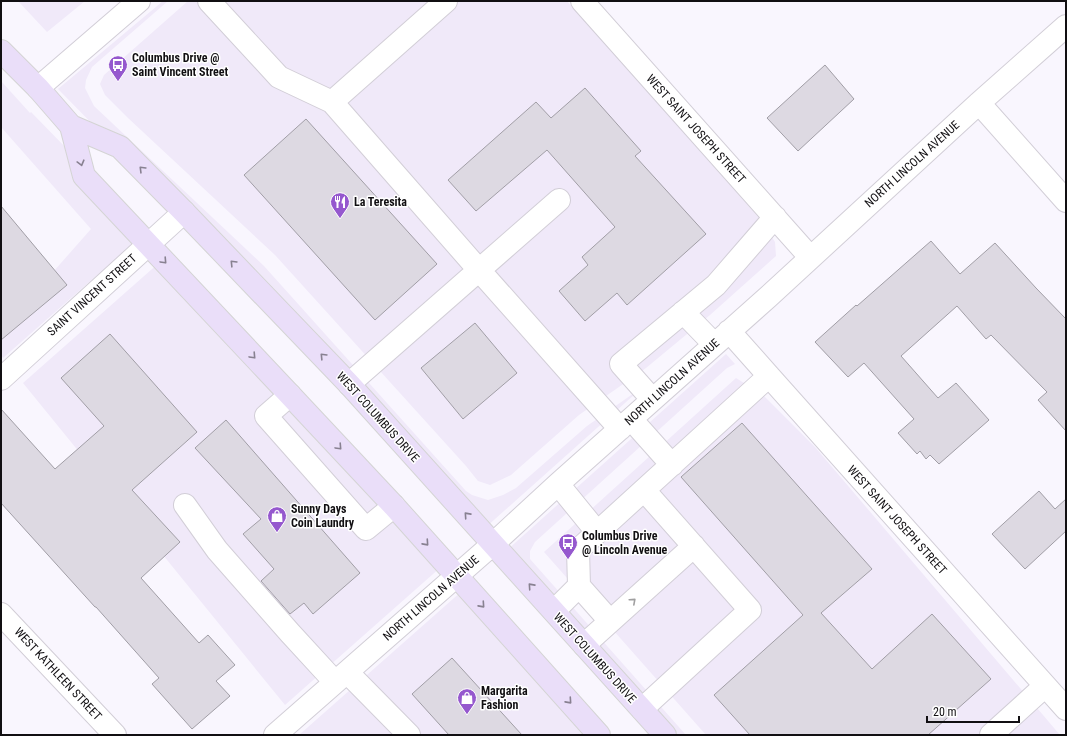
<svg xmlns="http://www.w3.org/2000/svg" width="1067" height="736" viewBox="0 0 1067 736" font-family="'Roboto Condensed',sans-serif">
	<style>
		.built { fill: #f0e9f9 }
		.building { fill: #ddd9e2; stroke: #a19ea6 }
		.lines { fill: none; stroke-linecap: round; stroke-linejoin: round }
		.minor-casing { stroke: #d2ced7; stroke-width: 24 }
		.major-casing { stroke: #d4d4d4; stroke-width: 24 }
		.minor { stroke: #fff; stroke-width: 22 }
		.major { stroke: #eadef9; stroke-width: 22 }
		.oneway { stroke: #888191 }
		.oneway2 { stroke: #a09fa0 }
		.labels { text-anchor: middle; dominant-baseline: central; stroke-width: 3; stroke-linejoin: round; paint-order: stroke }
		.poi-label { font-size: 12px; font-weight: bold; fill: #110f12; stroke: #fff; text-anchor: start }
		.street-label { font-size: 12px; fill: #110f12; stroke: #fff }
	</style>
	<rect width="100%" height="100%" fill="#f9f6fe"/>
	<path class="built" d="M18,1H85L47,32Z
		M163,1H168L92,67L86,80L85,88L94,106L264,266L466,491L472,495L488,500L503,495L516,488L587,426L644,386L476,536L174,207L58,89Z
		M188,1H360L361,2L362,1H567L760,219L775,242L776,256L710,315L646,368L579,415L511,475L490,485L478,481L466,466L275,255L128,118L105,95L100,84L104,75Z
		M1,81L30,113L31,112L147,231L3,358L1,355V331L91,229L1,127Z
		M169,254L450,559L285,705L23,383Z
		M726,354L735,364L727,368L535,542L530,551V559L686,735H655L497,559Z
		M736,378L763,395L815,447L1060,735H706L544,552Z
		M471,583L607,735H299Z"/>
	<path class="building" d="M825,65L854,99L798,151L767,118Z
		M585,88L641,151L635,156L706,234L627,305L617,293L585,321L559,291L588,265L582,257L615,227L547,150L476,211L448,180L536,102L551,118Z
		M306,119L437,264L375,320L244,175Z
		M1,206L67,285L1,340Z
		M931,241L960,274L995,243L1036,288L1066,319V431L1038,400L1047,392L991,335L986,339L957,306L901,356L938,398L956,383L989,420L939,464L930,455L926,459L920,451L917,454L898,433L914,419L864,363L848,377L815,342L856,305L857,306Z
		M475,323L517,373L463,419L421,368Z
		M110,334L197,432L132,490L180,542L141,578L199,643L208,635L235,665L216,681L230,696L192,729L152,684L159,678L96,607H95L1,503V409L55,469L104,426L61,378Z
		M226,420L360,573L313,614L304,603L290,614L261,581L274,569L243,534L261,519L195,448Z
		M742,423L872,569L821,613L872,669L932,614L991,679L928,735H750L714,695L803,615L681,477Z
		M1039,491L1055,509L1066,499V531L1025,569L992,534Z
		M452,658L522,735H449L412,694Z"/>
	<g class="lines">
		<defs>
			<path id="minor" d="M209,1L279,77L332,102
				M446,1L332,102L479,270L620,429
				M582,1L810,257
				M38,88L139,1
				M979,103L1066,201
				M683,312L714,344
				M729,331L769,376L1066,709
				M1,379L184,212
				M349,384L559,200
				M290,395L266,416L366,529L394,506
				M652,399L621,364L716,285L775,217
				M631,419L672,465
				M558,484L597,532
				M185,505L217,550L290,633L335,682
				M579,586L610,621
				M554,611L579,586L578,550L769,376
				M1,614L115,735
				M584,645L694,546
				M347,672L409,735
				M642,709L750,610L644,490
				M275,735L493,544L558,484L768,297L979,103L1066,26
				M991,735L1045,686"/>
			<path id="major" d="M1,51L38,88L71,126L120,147L184,212L349,384L665,735
				M71,126L84,176L290,395L394,506L599,735"/>
		</defs>
		<use href="#minor" class="minor-casing"/>
		<use href="#major" class="major-casing"/>
		<use href="#minor" class="minor"/>
		<use href="#major" class="major"/>
	</g>
	<defs><path id="oneway-chevron" d="M-2-3.5L2.5 0L-2 3.5" fill="none" stroke-width="1.6" stroke-linecap="round" stroke-linejoin="round"/></defs>
	<g class="oneway">
		<use href="#oneway-chevron" transform="translate(81 163) rotate(75)"/>
		<use href="#oneway-chevron" transform="translate(142 169) rotate(-135)"/>
		<use href="#oneway-chevron" transform="translate(164 261) rotate(47)"/>
		<use href="#oneway-chevron" transform="translate(233 263) rotate(-134)"/>
		<use href="#oneway-chevron" transform="translate(253 356) rotate(47)"/>
		<use href="#oneway-chevron" transform="translate(323 356) rotate(-134)"/>
		<use href="#oneway-chevron" transform="translate(339 447) rotate(47)"/>
		<use href="#oneway-chevron" transform="translate(467 515) rotate(-132)"/>
		<use href="#oneway-chevron" transform="translate(426 543) rotate(48)"/>
		<use href="#oneway-chevron" transform="translate(531 586) rotate(-132)"/>
		<use href="#oneway-chevron" transform="translate(482 605) rotate(48)"/>
		<use href="#oneway-chevron" transform="translate(569 701) rotate(48)"/>
	</g>
	<use class="oneway2" href="#oneway-chevron" transform="translate(633 601) rotate(-42)"/>
	<defs>
		<symbol id="bus-pin" viewBox="-11 -11 22 30"><path d="M0 17L-7.5 6A9.5 9.5 0 1 1 7.5 6Z" fill="#9558ce" stroke="#fff"/><path d="M-5-6H5V4H4V6H2V4H-2V6H-4V4H-5ZM-3.5-4V0h7V-4ZM-3.5 1.2v1.5H-2V1.2ZM2 1.2v1.5H3.5V1.2Z" fill="#fff"/></symbol>
		<symbol id="restaurant-pin" viewBox="-11 -11 22 30"><path d="M0 17L-7.5 6A9.5 9.5 0 1 1 7.5 6Z" fill="#9558ce" stroke="#fff"/><path d="M-5-6h1v4h1v-4h1v4h1v-4h1v5L-1.5 .5V6h-2V.5L-5-1ZM5-6V6H3V1.5H1.5Q1.5-4 5-6Z" fill="#fff"/></symbol>
		<symbol id="shop-pin" viewBox="-11 -11 22 30"><path d="M0 17L-7.5 6A9.5 9.5 0 1 1 7.5 6Z" fill="#9558ce" stroke="#fff"/><path d="M-5-2.5h2.3a2.7 3.5 0 0 1 5.4 0H5L5.5 6h-11ZM-1.5-2.5h3a1.5 2.3 0 0 0-3 0Z" fill="#fff"/></symbol>
	</defs>
	<g fill-rule="evenodd">
		<use href="#bus-pin" x="107" y="54" width="22" height="30"/>
		<use href="#restaurant-pin" x="329" y="191" width="22" height="30"/>
		<use href="#shop-pin" x="266" y="505" width="22" height="30"/>
		<use href="#bus-pin" x="557" y="532" width="22" height="30"/>
		<use href="#shop-pin" x="456" y="687" width="22" height="30"/>
	</g>
	<g class="labels">
		<g class="poi-label">
			<text x="132" y="58">Columbus Drive @<tspan x="132" dy="14">Saint Vincent Street</tspan></text>
			<text x="354" y="202">La Teresita</text>
			<text x="291" y="509">Sunny Days<tspan x="291" dy="14">Coin Laundry</tspan></text>
			<text x="582" y="536">Columbus Drive<tspan x="582" dy="14">@ Lincoln Avenue</tspan></text>
			<text x="481" y="691">Margarita<tspan x="481" dy="14">Fashion</tspan></text>
		</g>
		<g class="street-label">
			<text transform="translate(696 129) rotate(48)">WEST SAINT JOSEPH STREET</text>
			<text transform="translate(912 164) rotate(-42)">NORTH LINCOLN AVENUE</text>
			<text transform="translate(92 295) rotate(-42)">SAINT VINCENT STREET</text>
			<text transform="translate(672 382) rotate(-42)">NORTH LINCOLN AVENUE</text>
			<text transform="translate(378 417) rotate(48)">WEST COLUMBUS DRIVE</text>
			<text transform="translate(897 520) rotate(48)">WEST SAINT JOSEPH STREET</text>
			<text transform="translate(431 598) rotate(-41)">NORTH LINCOLN AVENUE</text>
			<text transform="translate(595 658) rotate(48)">WEST COLUMBUS DRIVE</text>
			<text transform="translate(58 674) rotate(47)">WEST KATHLEEN STREET</text>
		</g>
	</g>
	<rect width="1067" height="736" fill="none" stroke="#110f12" stroke-width="4"/>
	<path d="M927 716v6h92v-6" fill="none" stroke="#110f12" stroke-width="2"/>
	<text x="933" y="716" font-size="12" fill="#110f12" stroke="#ffffff" stroke-width="3" paint-order="stroke">20 m</text>
</svg>
